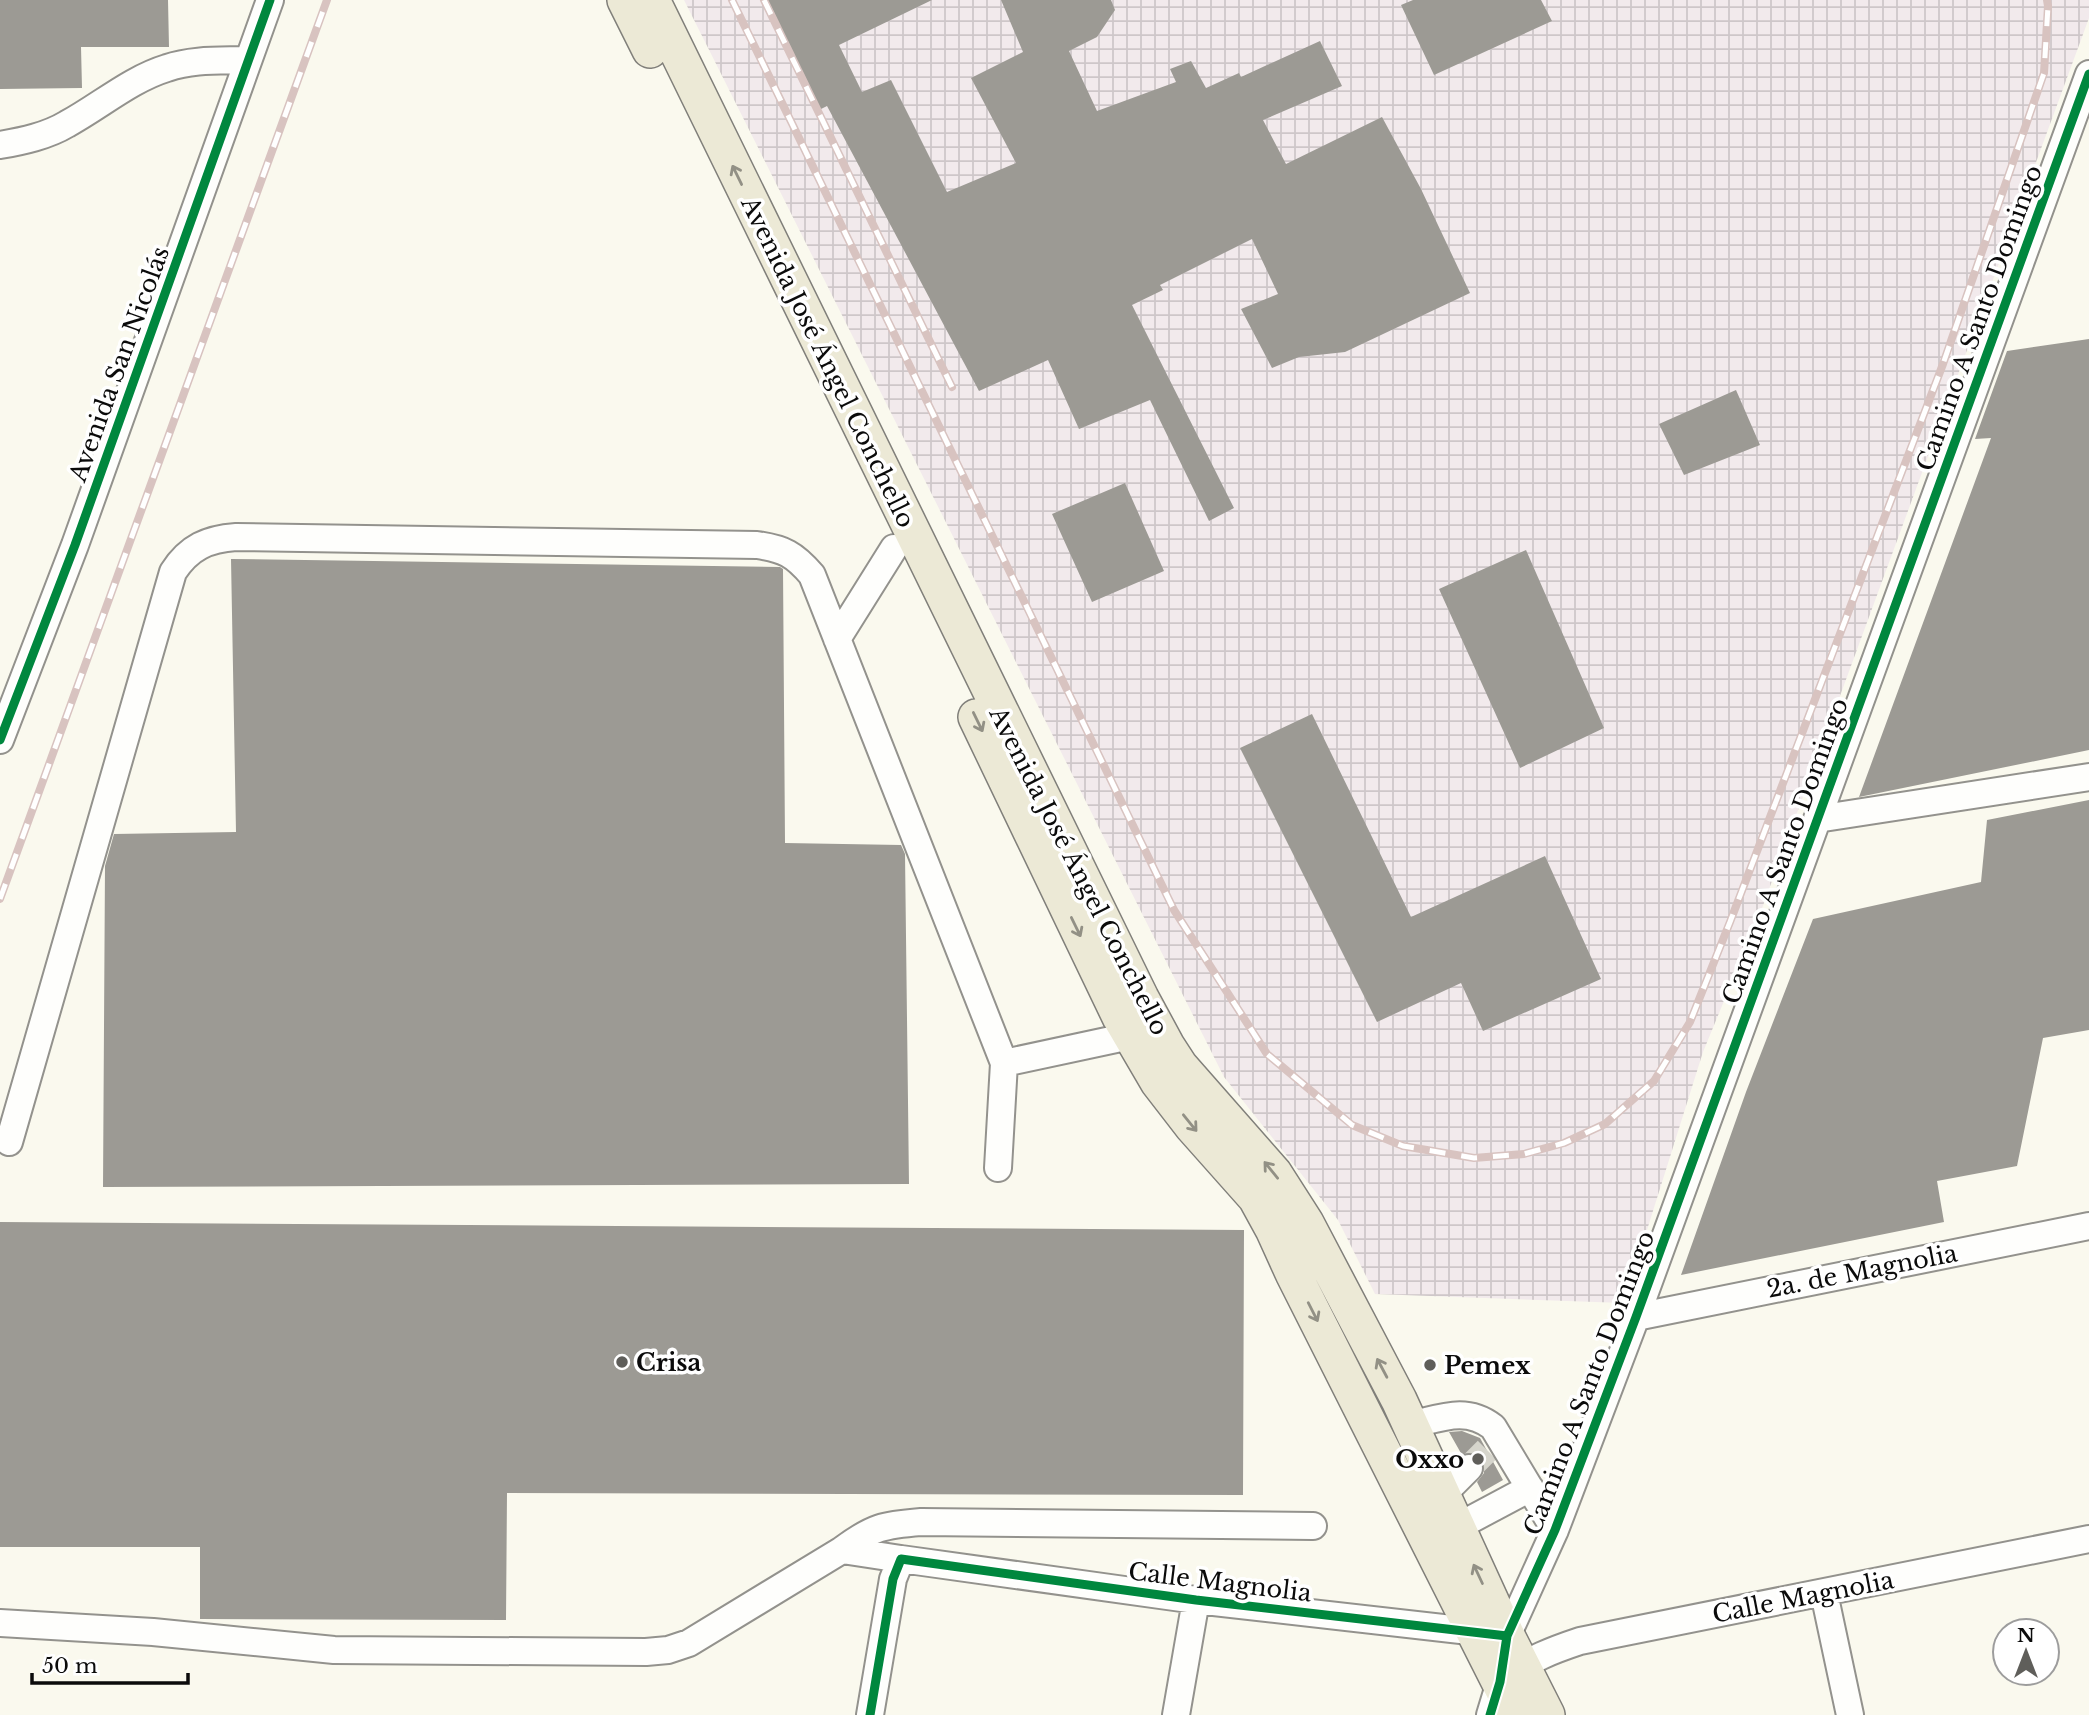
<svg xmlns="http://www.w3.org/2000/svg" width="2089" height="1715" viewBox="0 0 2089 1715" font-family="'Libre Baskerville',serif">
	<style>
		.industrial { fill: url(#industrial-grid) }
		.building { fill: #9c9a94 }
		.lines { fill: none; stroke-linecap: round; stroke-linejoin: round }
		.minor-tunnel { stroke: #d6d5cc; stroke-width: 26; stroke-dasharray: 26 13; stroke-linecap: butt }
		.minor-casing { stroke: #93928d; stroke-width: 30 }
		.major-casing { stroke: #807f7a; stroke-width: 38 }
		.minor { stroke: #fefefc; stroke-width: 26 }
		.major { stroke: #ece9d6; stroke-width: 35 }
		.rail-casing { stroke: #d8c3c0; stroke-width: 8 }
		.rail { stroke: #fff; stroke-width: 5; stroke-dasharray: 16; stroke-linecap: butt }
		.cycleway-casing { stroke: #fff; stroke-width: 13 }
		.cycleway { stroke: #00873e; stroke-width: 9 }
		.oneway { stroke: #929085 }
		.poi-dot { fill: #5f5e5a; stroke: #fff; stroke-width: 2.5 }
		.labels { text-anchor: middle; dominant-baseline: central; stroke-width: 7; stroke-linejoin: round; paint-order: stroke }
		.street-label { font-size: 24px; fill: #0b0b0b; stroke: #fff }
		.poi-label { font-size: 24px; font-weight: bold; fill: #0b0b0b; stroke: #fff; text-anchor: start }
	</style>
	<defs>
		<pattern id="industrial-grid" width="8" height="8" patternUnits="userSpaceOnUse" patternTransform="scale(1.75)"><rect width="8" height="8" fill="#f2eaec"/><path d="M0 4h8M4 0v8" fill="none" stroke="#cec7c9"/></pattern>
	</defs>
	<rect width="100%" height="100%" fill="#faf9ee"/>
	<path class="industrial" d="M684,0H2089V18L1761,911L1703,1052L1624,1303L1375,1294L1338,1220L1224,1077Z"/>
	<path class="building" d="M0,0H168L169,47H81L82,88L0,89Z
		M765,0H932L839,45L862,92L891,80L947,192L1016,163L971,78L1023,52L1001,0H1111L1115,10L1097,37L1069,51L1097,111L1176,82L1170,69L1191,61L1206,88L1239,73L1241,77L1320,41L1342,86L1263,120L1286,164L1382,117L1421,189L1470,293L1345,352L1299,357L1272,368L1241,309L1278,294L1252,239L1160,285L1163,290L1132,305L1234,508L1209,521L1150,400L1079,429L1048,360L979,391L827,106L817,111Z
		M1413,0H1541L1552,21L1434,75L1401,5Z
		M2089,339V750L1859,797L1991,438L1975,439L2007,351Z
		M1736,390L1760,445L1684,475L1659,424Z
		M1125,483L1164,571L1092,602L1052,514Z
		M1526,550L1604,728L1520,768L1439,589Z
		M231,559L780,567L783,569L785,843L901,845L905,854L909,1184L103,1187L105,866L114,834L236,832Z
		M1312,714L1411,917L1545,856L1601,979L1483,1031L1461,983L1377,1022L1240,748Z
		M2089,800V1030L2043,1038L2017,1166L1937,1181L1944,1222L1681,1275L1746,1092L1813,919L1981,882L1987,820Z
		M0,1222L1244,1230L1243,1495L507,1493L506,1620L200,1619V1547H0Z
		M1462,1431L1480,1438L1503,1480L1482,1492L1477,1482L1484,1473V1463L1481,1457L1474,1453L1462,1455L1449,1432Z"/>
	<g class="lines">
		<path class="minor-tunnel" d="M1469,1468L1487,1450"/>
		<defs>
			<path id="minor" d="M0,145C23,141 47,136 67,124C100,106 131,79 167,68C193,59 221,61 248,60
				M837,639L894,548
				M0,740L75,545L270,0
				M1817,819L2089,777
				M1004,1063L1130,1036
				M9,1142L173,572C189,547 208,539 236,537L757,545C784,549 794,554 812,575L1004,1063L998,1168
				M1636,1317L2089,1226
				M1410,1425C1441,1418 1466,1406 1493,1427L1555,1530
				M1442,1495L1469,1468
				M1457,1527L1530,1488
				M842,1550C873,1527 883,1525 921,1522L1313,1526
				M1824,1593L1850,1715
				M0,1623L153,1632L334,1650L646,1652L668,1650L689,1643L842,1550L901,1559
				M1507,1677C1529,1659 1553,1650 1580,1641L2089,1539
				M870,1715L893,1579L901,1559L1196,1600L1487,1633
				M1176,1715L1196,1600
				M1490,1715L1500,1682L1507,1636L1555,1530L1636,1317L2089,74"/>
			<path id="major" d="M625,0L650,50
				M652,0L1141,998L1167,1046L1180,1066L1274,1173L1306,1223L1399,1400L1507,1636L1547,1715
				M976,717L1120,1017L1158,1082L1192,1126L1256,1198L1273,1229L1293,1273L1516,1715"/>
		</defs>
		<use href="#minor" class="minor-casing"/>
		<use href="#major" class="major-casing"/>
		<use href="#minor" class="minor"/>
		<use href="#major" class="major"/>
		<defs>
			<path id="rail" d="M732,0L1174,910L1267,1054L1352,1125L1403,1146L1474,1158L1524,1154L1564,1143L1605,1124L1654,1081L1690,1022L1730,922L1943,364L2044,73L2048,6L2047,0
				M764,0L952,387
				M0,899L327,0"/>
		</defs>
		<use href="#rail" class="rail-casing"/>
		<use href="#rail" class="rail"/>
		<defs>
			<path id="cycleway" d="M0,740L75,545L270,0
				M870,1715L893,1579L901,1559L1196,1600L1507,1636
				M1490,1715L1500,1682L1507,1636L1555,1530L1636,1317L2089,74"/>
		</defs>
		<use href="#cycleway" class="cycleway-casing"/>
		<use href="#cycleway" class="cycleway"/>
	</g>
	<defs><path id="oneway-shaft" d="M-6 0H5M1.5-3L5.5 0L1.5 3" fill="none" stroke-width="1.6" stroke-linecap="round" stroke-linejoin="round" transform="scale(1.75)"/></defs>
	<g class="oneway">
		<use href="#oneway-shaft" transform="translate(737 175) rotate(-116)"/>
		<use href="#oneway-shaft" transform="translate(978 722) rotate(64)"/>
		<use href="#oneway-shaft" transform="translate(1076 927) rotate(64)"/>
		<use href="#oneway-shaft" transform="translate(1190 1123) rotate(51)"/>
		<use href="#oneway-shaft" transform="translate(1271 1170) rotate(-129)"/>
		<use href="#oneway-shaft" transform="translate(1313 1312) rotate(63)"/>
		<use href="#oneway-shaft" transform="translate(1382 1368) rotate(-118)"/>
		<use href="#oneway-shaft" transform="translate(1478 1574) rotate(-115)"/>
	</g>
	<g class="poi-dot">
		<circle cx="622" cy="1362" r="7"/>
		<circle cx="1430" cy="1365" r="7"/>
		<circle cx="1478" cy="1459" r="7"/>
	</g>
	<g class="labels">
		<g class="street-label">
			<text transform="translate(1979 318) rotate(-70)">Camino A Santo Domingo</text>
			<text transform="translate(828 362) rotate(64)">Avenida José Ángel Conchello</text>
			<text transform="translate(119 364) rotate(-70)">Avenida San Nicolás</text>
			<text transform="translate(1785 851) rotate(-70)">Camino A Santo Domingo</text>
			<text transform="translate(1079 871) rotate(63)">Avenida José Ángel Conchello</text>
			<text transform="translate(1862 1271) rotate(-11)">2a. de Magnolia</text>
			<text transform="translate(1589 1383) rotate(-69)">Camino A Santo Domingo</text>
			<text transform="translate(1220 1582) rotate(7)">Calle Magnolia</text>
			<text transform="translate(1803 1597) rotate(-11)">Calle Magnolia</text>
		</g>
		<g class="poi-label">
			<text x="636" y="1362">Crisa</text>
			<text x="1444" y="1365">Pemex</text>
			<text x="1464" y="1459" text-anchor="end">Oxxo</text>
		</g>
	</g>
	<g transform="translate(2026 1652)"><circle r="33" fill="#ffffff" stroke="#9d9d9d" stroke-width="2"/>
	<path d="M0-5L12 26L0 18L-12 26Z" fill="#5f5e5a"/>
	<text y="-10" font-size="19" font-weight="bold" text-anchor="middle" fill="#0b0b0b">N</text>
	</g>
	<path d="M32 1673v10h156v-10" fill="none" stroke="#0b0b0b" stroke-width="3.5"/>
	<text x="42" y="1673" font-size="21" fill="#0b0b0b" stroke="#ffffff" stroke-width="5" paint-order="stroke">50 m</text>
</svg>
